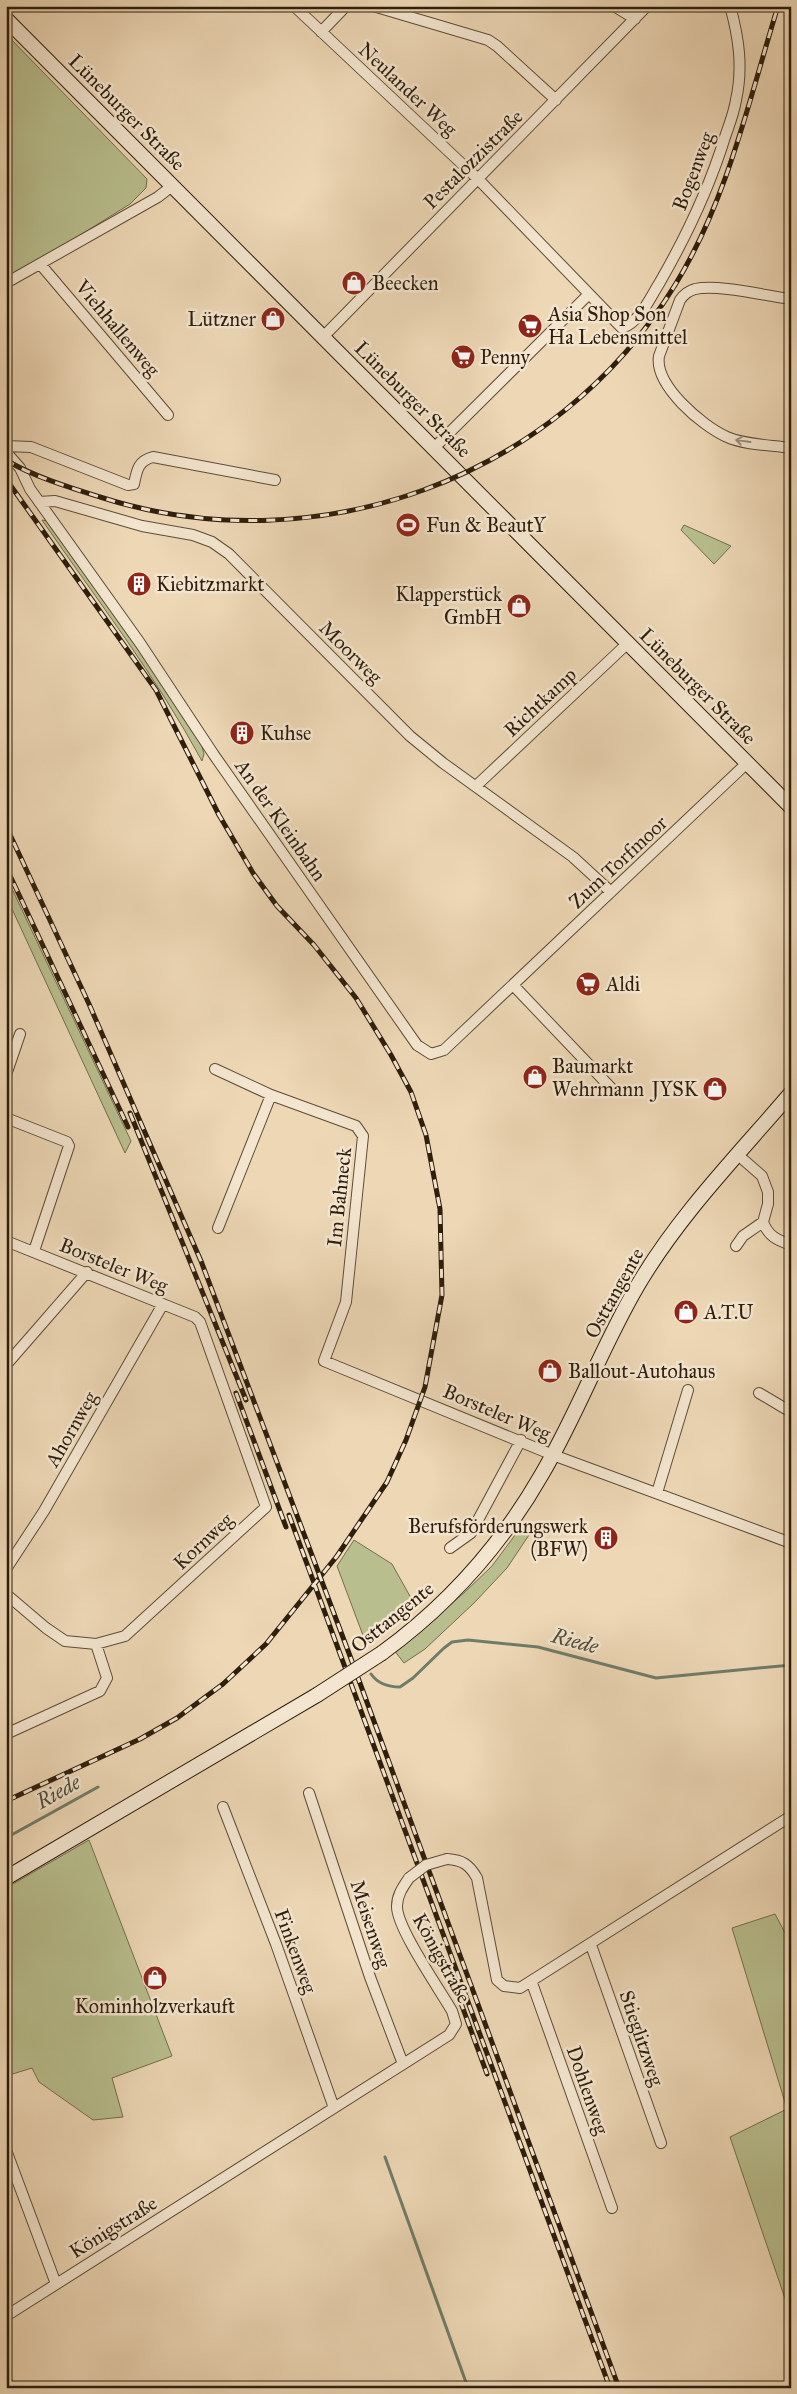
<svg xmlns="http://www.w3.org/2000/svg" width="797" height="2394" viewBox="0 0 797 2394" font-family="'IM FELL Great Primer',serif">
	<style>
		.green { fill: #b8be8d; stroke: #736e4d }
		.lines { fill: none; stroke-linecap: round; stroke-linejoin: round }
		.stream { stroke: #6f7c6a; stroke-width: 3 }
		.street-casing { stroke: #5e4c37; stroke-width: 12 }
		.secondary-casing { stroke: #2e1e0d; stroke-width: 16 }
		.street { stroke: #f3e5cf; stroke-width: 10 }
		.secondary { stroke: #f3e5cf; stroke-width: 14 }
		.rail-casing { stroke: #2e1e0d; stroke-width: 5 }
		.rail { stroke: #f3e5cf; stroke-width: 3; stroke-dasharray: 9; stroke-linecap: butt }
		.street-bridge-casing { stroke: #5e4c37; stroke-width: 12; stroke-linecap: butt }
		.secondary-bridge-casing { stroke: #2e1e0d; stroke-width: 16; stroke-linecap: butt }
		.street-bridge { stroke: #f3e5cf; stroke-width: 10 }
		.secondary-bridge { stroke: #f3e5cf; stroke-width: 14 }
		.oneway { stroke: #9a8b78 }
		.labels { text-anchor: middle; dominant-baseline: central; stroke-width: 5; stroke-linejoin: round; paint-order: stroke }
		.street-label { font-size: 20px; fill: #2e1e0d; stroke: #f3e5cf }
		.poi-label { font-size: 20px; fill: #2e1e0d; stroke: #f3e5cf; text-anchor: start }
		.water-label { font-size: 21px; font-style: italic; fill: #4e4d3c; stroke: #f3e5cf }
	</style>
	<rect width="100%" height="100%" fill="#edd7b5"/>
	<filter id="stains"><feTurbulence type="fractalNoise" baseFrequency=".004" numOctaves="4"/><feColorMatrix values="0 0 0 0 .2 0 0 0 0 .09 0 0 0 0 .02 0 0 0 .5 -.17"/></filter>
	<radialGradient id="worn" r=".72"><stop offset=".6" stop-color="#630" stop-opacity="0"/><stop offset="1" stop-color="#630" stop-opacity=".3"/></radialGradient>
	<path class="green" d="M6,34L147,179L146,188L130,204L37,262L6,277Z
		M42,520L47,521L176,703L201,743L204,754L202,761C156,676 97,600 42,520Z
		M684,525L731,546L714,564L681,530Z
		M6,876L131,1141L125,1153L6,896Z
		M518,1531L529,1535L507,1568L474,1603L425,1649L404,1663L394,1650L464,1593L492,1566Z
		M354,1540L392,1564L416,1607L367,1646L337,1566Z
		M89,1840L172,2056L112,2078L123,2117L93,2120L39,2082L32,2068L6,2076V1888Z
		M775,1914L791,1944V2316L730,2137L787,2109L732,1928Z"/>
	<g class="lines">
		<path class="stream" d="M371,1674C378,1684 388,1687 400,1687L413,1678L444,1648L452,1642L468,1640L538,1647L656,1678L791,1665
			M6,1838L98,1787
			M385,2157L468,2388"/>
		<defs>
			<path id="street" d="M294,6L478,179L622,328C640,322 650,298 660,282C687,235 709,189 725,137C729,125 734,113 736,100C743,68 739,38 730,6
				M373,6L488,40L497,46L556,100
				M614,6L635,19
				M321,32L346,6
				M41,265L168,415
				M6,283L158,197L172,186
				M791,299C766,296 719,284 695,289C688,291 684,294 680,300L659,356C654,385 702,426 727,437C745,445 771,445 791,448
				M323,337L647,6
				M6,446L31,447L128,485L134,484C137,470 138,461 153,457L275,480
				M434,448L588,295
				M6,452L20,468L30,489L140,643L214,755L417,1045L431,1054L444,1050L747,763
				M39,502L55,501L142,526L193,535L212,542L229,554L410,736L443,763L573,857L611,892
				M476,786L628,643
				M513,985L613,1090
				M215,1069L271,1095L356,1126L363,1136L346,1302L324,1361L553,1455L791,1543
				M6,1075L20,1034
				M6,1118L67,1142L69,1146L34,1251
				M763,1222C768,1236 777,1240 791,1245
				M218,1228L271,1095
				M6,1241L195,1317L200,1322L266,1507L125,1636L96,1644L65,1641L46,1628L6,1594
				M736,1246L743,1236L763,1222L768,1204V1192L762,1176L738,1155
				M6,1365L87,1272
				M759,1393L791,1412
				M657,1493L688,1390
				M450,1548L471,1533L521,1440
				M6,1569L44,1511L163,1304
				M6,1734L100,1691L107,1678L96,1644
				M309,1793L370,1977L403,2064
				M223,1807L276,1944L334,2108
				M447,1859C462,1860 469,1864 477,1878L497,1980L504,1986L520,1988L791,1816
				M591,1945L661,2143
				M532,1983L612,2208
				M6,2150L56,2284
				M6,2316L449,2035L456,2024L452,2011C440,1990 396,1927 397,1906C397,1895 403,1887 409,1878"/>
			<path id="secondary" d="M6,19L791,807
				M382,1653C448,1605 502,1544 542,1474C578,1413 602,1346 638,1285C679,1215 738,1155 791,1093
				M6,1878L317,1695"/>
		</defs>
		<use href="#street" class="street-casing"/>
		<use href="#secondary" class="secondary-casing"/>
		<use href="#street" class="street"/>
		<use href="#secondary" class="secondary"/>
		<defs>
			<path id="rail" d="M6,460C32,476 71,488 100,497C315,566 556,480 675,285C727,201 749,100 778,6
				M6,479L156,690L219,815L253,873L277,906L314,945L356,998L391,1055L411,1092L426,1135L440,1209L442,1295L425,1387L406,1440L387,1482L337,1556L266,1644L223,1684L177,1718L140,1739L6,1801
				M6,826L89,1004L201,1261L350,1656L619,2388
				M6,867L128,1127
				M130,1113L246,1400
				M236,1393L286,1527
				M289,1515L610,2388
				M454,1984L487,2074"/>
		</defs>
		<use href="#rail" class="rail-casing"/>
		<use href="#rail" class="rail"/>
		<defs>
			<path id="street-bridge" d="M409,1878L426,1865L447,1859"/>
			<path id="secondary-bridge" d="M317,1695L382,1653"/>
		</defs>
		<use href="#street-bridge" class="street-bridge-casing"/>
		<use href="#secondary-bridge" class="secondary-bridge-casing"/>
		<use href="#street-bridge" class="street-bridge"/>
		<use href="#secondary-bridge" class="secondary-bridge"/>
	</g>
	<defs><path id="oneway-shaft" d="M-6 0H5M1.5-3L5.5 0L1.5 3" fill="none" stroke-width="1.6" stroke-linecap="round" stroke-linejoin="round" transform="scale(1.25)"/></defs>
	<use class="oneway" href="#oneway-shaft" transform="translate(743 441) rotate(-172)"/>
	<defs>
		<symbol id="shop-disc" viewBox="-11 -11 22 22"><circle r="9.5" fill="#8f2418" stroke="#f3e5cf"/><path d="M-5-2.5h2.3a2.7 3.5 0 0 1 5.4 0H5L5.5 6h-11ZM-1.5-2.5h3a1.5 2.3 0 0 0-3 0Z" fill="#fff"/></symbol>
		<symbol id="supermarket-disc" viewBox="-11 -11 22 22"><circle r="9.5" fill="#8f2418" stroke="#f3e5cf"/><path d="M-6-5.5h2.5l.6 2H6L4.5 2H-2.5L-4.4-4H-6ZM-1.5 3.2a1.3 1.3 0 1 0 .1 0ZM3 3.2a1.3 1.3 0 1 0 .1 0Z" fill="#fff"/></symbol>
		<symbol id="stadium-disc" viewBox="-11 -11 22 22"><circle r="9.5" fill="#8f2418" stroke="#f3e5cf"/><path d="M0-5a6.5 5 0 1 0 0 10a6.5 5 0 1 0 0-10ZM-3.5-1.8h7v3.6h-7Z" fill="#fff"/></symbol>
		<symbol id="building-disc" viewBox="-11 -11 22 22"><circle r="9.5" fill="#8f2418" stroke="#f3e5cf"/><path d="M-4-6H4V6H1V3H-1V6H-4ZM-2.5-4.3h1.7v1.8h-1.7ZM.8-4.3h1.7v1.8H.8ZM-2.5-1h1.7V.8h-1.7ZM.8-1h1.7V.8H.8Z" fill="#fff"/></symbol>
	</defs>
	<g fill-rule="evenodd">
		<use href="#shop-disc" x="340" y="269" width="28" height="28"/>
		<use href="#shop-disc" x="259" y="305" width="28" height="28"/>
		<use href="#supermarket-disc" x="516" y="312" width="28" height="28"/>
		<use href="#supermarket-disc" x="449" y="343" width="28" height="28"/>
		<use href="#stadium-disc" x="394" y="511" width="28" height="28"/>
		<use href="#building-disc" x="125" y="570" width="28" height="28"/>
		<use href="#shop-disc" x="505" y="592" width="28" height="28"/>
		<use href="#building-disc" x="228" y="719" width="28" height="28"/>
		<use href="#supermarket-disc" x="574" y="970" width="28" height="28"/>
		<use href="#shop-disc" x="521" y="1063" width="28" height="28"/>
		<use href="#shop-disc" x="701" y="1075" width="28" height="28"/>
		<use href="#shop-disc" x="672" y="1298" width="28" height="28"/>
		<use href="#shop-disc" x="536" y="1357" width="28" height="28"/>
		<use href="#building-disc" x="592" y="1524" width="28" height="28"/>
		<use href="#shop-disc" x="141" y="1964" width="28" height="28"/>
	</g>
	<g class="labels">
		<g class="street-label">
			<text transform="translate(408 89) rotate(43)">Neulander Weg</text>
			<text transform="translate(127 112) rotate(45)">Lüneburger Straße</text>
			<text transform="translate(473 159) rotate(-45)">Pestalozzistraße</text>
			<text transform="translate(693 171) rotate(-69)">Bogenweg</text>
			<text transform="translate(118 328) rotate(50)">Viehhallenweg</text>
			<text transform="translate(413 399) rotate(45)">Lüneburger Straße</text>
			<text transform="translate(351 652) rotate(45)">Moorweg</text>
			<text transform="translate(698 686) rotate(45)">Lüneburger Straße</text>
			<text transform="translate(540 702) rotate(-43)">Richtkamp</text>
			<text transform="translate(281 820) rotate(55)">An der Kleinbahn</text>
			<text transform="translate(618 862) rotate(-43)">Zum Torfmoor</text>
			<text transform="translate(339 1197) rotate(-84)">Im Bahneck</text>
			<text transform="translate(114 1265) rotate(22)">Borsteler Weg</text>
			<text transform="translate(614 1293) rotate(-61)">Osttangente</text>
			<text transform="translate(497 1412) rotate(23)">Borsteler Weg</text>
			<text transform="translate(71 1429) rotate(-60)">Ahornweg</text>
			<text transform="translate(203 1541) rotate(-43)">Kornweg</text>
			<text transform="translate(392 1617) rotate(-39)">Osttangente</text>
			<text transform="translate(371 1924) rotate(72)">Meisenweg</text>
			<text transform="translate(296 1951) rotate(70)">Finkenweg</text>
			<text transform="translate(442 1958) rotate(61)">Königstraße</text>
			<text transform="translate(642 2038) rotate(71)">Stieglitzweg</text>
			<text transform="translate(588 2090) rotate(71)">Dohlenweg</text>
			<text transform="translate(113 2227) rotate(-32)">Königstraße</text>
		</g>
		<g class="poi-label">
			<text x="372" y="283">Beecken</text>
			<text x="548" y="314">Asia Shop Son<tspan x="548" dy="23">Ha Lebensmittel</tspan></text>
			<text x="256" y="319" text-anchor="end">Lützner</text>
			<text x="480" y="357">Penny</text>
			<text x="426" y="525">Fun &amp; BeautY</text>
			<text x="156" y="584">Kiebitzmarkt</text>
			<text x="502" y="594" text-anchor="end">Klapperstück<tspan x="502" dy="23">GmbH</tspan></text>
			<text x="260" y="733">Kuhse</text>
			<text x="606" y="984">Aldi</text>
			<text x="552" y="1066">Baumarkt<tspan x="552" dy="23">Wehrmann</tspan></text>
			<text x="698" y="1089" text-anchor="end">JYSK</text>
			<text x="704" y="1312">A.T.U</text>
			<text x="568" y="1371">Ballout-Autohaus</text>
			<text x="588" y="1526" text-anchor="end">Berufsförderungswerk<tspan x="588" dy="23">(BFW)</tspan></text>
			<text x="155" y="2006" text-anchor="middle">Kominholzverkauft</text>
		</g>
		<g class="water-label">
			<text transform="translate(575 1641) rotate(15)">Riede</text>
			<text transform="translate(58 1792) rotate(-29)">Riede</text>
		</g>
	</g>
	<rect width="797" height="2394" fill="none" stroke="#edd7b5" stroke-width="25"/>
	<rect x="8" y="8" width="782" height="2379" fill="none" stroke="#2e1e0d" stroke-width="2.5"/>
	<rect x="12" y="12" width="772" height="2369" fill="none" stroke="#2e1e0d"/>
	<rect width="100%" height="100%" filter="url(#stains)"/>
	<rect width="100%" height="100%" fill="url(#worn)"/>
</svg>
